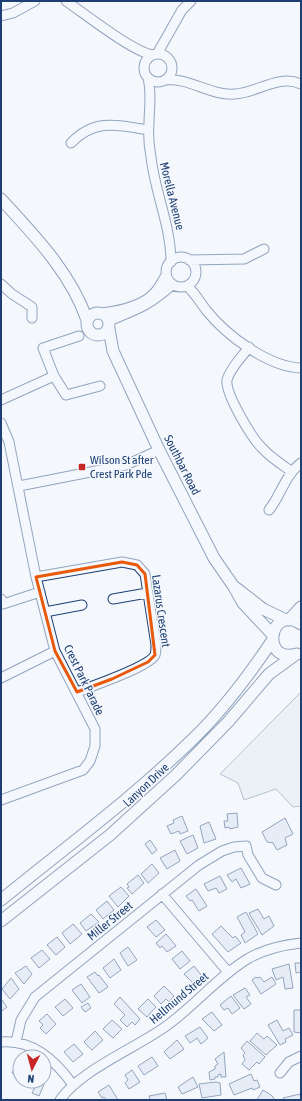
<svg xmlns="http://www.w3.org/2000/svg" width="302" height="1101" viewBox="0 0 302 1101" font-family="'Asap Condensed',sans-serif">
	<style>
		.green { fill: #e3e9f0; stroke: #687fa3 }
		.building { fill: #d5e0f0; stroke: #1d3f73 }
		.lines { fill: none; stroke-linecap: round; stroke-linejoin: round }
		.minor-casing { stroke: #1d3f73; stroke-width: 11 }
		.major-casing { stroke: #1d3f73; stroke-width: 13 }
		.minor { stroke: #f4f7fb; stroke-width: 9 }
		.major { stroke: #f4f7fb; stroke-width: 11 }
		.marked { fill: none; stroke: #e8590c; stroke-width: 3; stroke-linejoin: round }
		.poi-dot { fill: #c62828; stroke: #f4f7fb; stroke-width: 1.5 }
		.labels { text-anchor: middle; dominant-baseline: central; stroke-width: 3; stroke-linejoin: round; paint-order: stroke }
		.street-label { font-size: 12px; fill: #1d3f73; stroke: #f4f7fb }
		.poi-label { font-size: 12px; fill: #1d3f73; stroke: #f4f7fb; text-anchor: start }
	</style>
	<rect width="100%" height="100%" fill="#f4f7fb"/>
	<path class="green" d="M301,692V806L293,807L276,789L244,800L238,783L220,774Z"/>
	<path class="building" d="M237,813L238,827L230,829L229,827L225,828L224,821H228L227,814Z
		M182,816L188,831L180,834L179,831L171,834L167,826L174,823L173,820Z
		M285,818L293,834L285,838L287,845L277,850L273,843L267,842L262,832Z
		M209,822L216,839L204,843L200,826Z
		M193,835L198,848L187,854L180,841Z
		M150,840L157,850L152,854L145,844Z
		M175,850L180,861L167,869L160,858Z
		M152,864L159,873L148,883L141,874Z
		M241,868L250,884L241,888L236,879L232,882L227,875Z
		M138,875L144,883L132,894L127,888L129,887L127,884Z
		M220,876L227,889L219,893L216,888L208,891L204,884Z
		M121,887L129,896L118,907L109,896Z
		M196,889L207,906L199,911L192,900L190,901L186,896Z
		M107,901L114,910L103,919L96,910Z
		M258,909L264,919L269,916L274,926L262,935L249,913Z
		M246,912L258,934L245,943L241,935L245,932L237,917Z
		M91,914L99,922L86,931L80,923Z
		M156,920L165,930L156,937L147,927Z
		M73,924L82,934L70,944L62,933Z
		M221,926L233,938L235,936L241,943L228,952L212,934Z
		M166,934L176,946L167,952L162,946L160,948L156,943Z
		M57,937L65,947L56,955L47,945Z
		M128,947L137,960L128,966L120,953Z
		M42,950L50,959L39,968L31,958Z
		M182,951L190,961L180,969L172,959Z
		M114,959L121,970L110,978L103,968Z
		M295,963H301V972L296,973Z
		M289,964L293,988L285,989L283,977L276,980L272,969Z
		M26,966L32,974L24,984L15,973Z
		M194,966L202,976L193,983L184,974Z
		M95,972L98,976L99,975L108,987L99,993L87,977Z
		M256,977L257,978L260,977L264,982L272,977L276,984L261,994L252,980Z
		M11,978L19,989L10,999L2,989Z
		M81,984L90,997L82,1003L72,990Z
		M164,986L174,996L169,1002L166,999L161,1004L154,996Z
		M245,988L250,995L246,997L251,1004L244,1009L233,995Z
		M231,996L240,1008L232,1014L228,1008L224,1010L220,1005Z
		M120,997L140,1019L135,1025L132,1022L127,1027L120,1020L125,1015L114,1004Z
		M1,999L7,1007L1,1012Z
		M65,999L73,1008L63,1016L55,1007Z
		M148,999L156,1007L147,1017L138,1009Z
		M88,1003L91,1008L85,1012L81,1007Z
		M294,1010H301V1033L294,1032Z
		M212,1012L222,1025L214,1031L202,1019Z
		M47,1014L56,1024L46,1034L40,1028L43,1025L39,1021Z
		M112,1020L122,1029L113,1038L103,1029Z
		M277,1020L283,1031L289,1028L293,1035L285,1039L286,1042L280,1045L268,1025Z
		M200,1027L208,1038L201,1044L197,1038L190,1043L185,1036Z
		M95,1031L103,1040L92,1050L84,1042Z
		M257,1033L264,1039L267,1036L277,1045L266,1055L250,1041Z
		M177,1040L184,1049L170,1059L164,1052Z
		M247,1041L265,1057L259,1064L257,1062L249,1070L242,1064L245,1060L243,1055L245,1053L241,1048Z
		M74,1044L83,1054L73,1062L64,1052Z
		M224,1052L226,1077H221V1074L218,1075V1077H215V1079L210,1080L209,1072L215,1069V1066L218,1064L215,1059Z
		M152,1057L158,1066L144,1075L138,1066Z
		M18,1062L20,1063V1076L12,1073Z
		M132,1070L140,1082L129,1089L125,1083L128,1080L125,1075Z
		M251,1074L254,1081L257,1080L260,1087L253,1090L252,1088L234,1095L229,1084Z
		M193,1077L198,1087L182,1094L178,1087Z
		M33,1081L45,1082L39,1096L32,1093L35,1087L32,1085Z
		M216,1082L220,1083L221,1095L202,1098L199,1084Z
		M109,1085L118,1100H107L104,1097L102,1098L98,1092Z
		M263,1090L271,1095L274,1098L273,1100H257Z
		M165,1093L167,1100H150L149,1096Z
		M300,1094L301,1100H284L283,1098Z"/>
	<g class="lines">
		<defs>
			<path id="minor" d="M66,1C85,14 133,52 153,55
				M1,16L13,13L35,1
				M157,54L182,10L191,1
				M144 68a14 14 0 1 1 28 0a14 14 0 1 1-28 0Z
				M148,78C152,94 149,108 149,124C148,135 149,146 151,157C155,193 171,226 171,262
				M165,80C189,77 210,96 235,94C257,93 278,74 301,84
				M71,143C95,118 118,125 148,130
				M166 272a15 15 0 1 1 30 0a15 15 0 1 1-30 0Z
				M189,260L244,259L264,249
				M1,284L12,294L32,307V318
				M187,286C195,293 200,302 206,310C226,335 268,367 301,368
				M101,313C119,311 144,306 156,291C160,286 163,280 166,275
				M109,321C137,309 149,306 172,285
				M79,336L43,348L54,376L66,395L100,386
				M249,347C242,357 230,368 227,380C225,394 252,438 262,448C270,457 281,464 291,471
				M1,400L54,376
				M1,423L9,442L36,577L55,651L95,729V746L90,761L83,770L1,800
				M19,486L126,465L159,450
				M269,510C281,495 285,475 301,463
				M36,577L122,562L137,565L145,574L156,645C156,648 156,652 155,655C149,667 92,686 77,692
				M1,599L3,604L40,592
				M113,599L147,593
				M45,612L82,605
				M1,678L55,651
				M162,894L228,972
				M1,1042C32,1039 56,1061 73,1085
				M16,1042L21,1020L35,997L199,865L222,851L234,847L246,846L248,855L262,878L276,885
				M280,1073L289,1062L301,1056
				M60,1100C81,1069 139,1047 169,1024C197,1003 219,976 249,958C265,949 283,945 301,943"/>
			<path id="major" d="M1,199C34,235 71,273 87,320
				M87 324a11 11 0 1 1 22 0a11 11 0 1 1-22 0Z
				M109,329L113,351L159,450L214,558L234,587L243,603L272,634
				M236,588L263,609L286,620
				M289,620L301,607
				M297,654C260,665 269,603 301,624
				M1,900C66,847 134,797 194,738C224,709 249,675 272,641
				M1,921L110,835L176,775L228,722L269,674L295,655"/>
		</defs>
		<use href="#minor" class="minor-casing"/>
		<use href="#major" class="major-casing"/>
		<use href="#minor" class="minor"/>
		<use href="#major" class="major"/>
	</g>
	<path d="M0 0H302V1101H0ZM122,562L137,565L145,574L155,655L148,662L112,679L77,692L55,651L36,577Z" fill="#f4f7fb" fill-opacity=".55" fill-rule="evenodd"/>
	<path class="marked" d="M122,562L137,565L145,574L155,655L148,662L112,679L77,692L55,651L36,577Z"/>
	<rect class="poi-dot" x="78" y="463" width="8" height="8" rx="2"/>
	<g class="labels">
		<g class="street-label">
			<text transform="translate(172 196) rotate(76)">Morella Avenue</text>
			<text transform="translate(182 465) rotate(63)">Southbar Road</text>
			<text transform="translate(161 611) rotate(82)">Lazarus Crescent</text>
			<text transform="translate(84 680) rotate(64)">Crest Park Parade</text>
			<text transform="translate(146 785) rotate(-43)">Lanyon Drive</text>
			<text transform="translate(110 921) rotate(-39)">Miller Street</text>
			<text transform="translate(179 998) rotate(-40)">Hellmund Street</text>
		</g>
		<g class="poi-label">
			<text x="90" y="460">Wilson St after<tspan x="90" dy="14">Crest Park Pde</tspan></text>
		</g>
	</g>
	<rect width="302" height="1101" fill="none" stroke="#1d3f73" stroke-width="4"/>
	<g transform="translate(32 1069) rotate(186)"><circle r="19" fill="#f4f7fb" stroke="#9eadc5"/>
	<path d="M0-3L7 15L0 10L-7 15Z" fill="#c62828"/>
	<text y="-6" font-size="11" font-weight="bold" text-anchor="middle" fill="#1d3f73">N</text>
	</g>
</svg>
